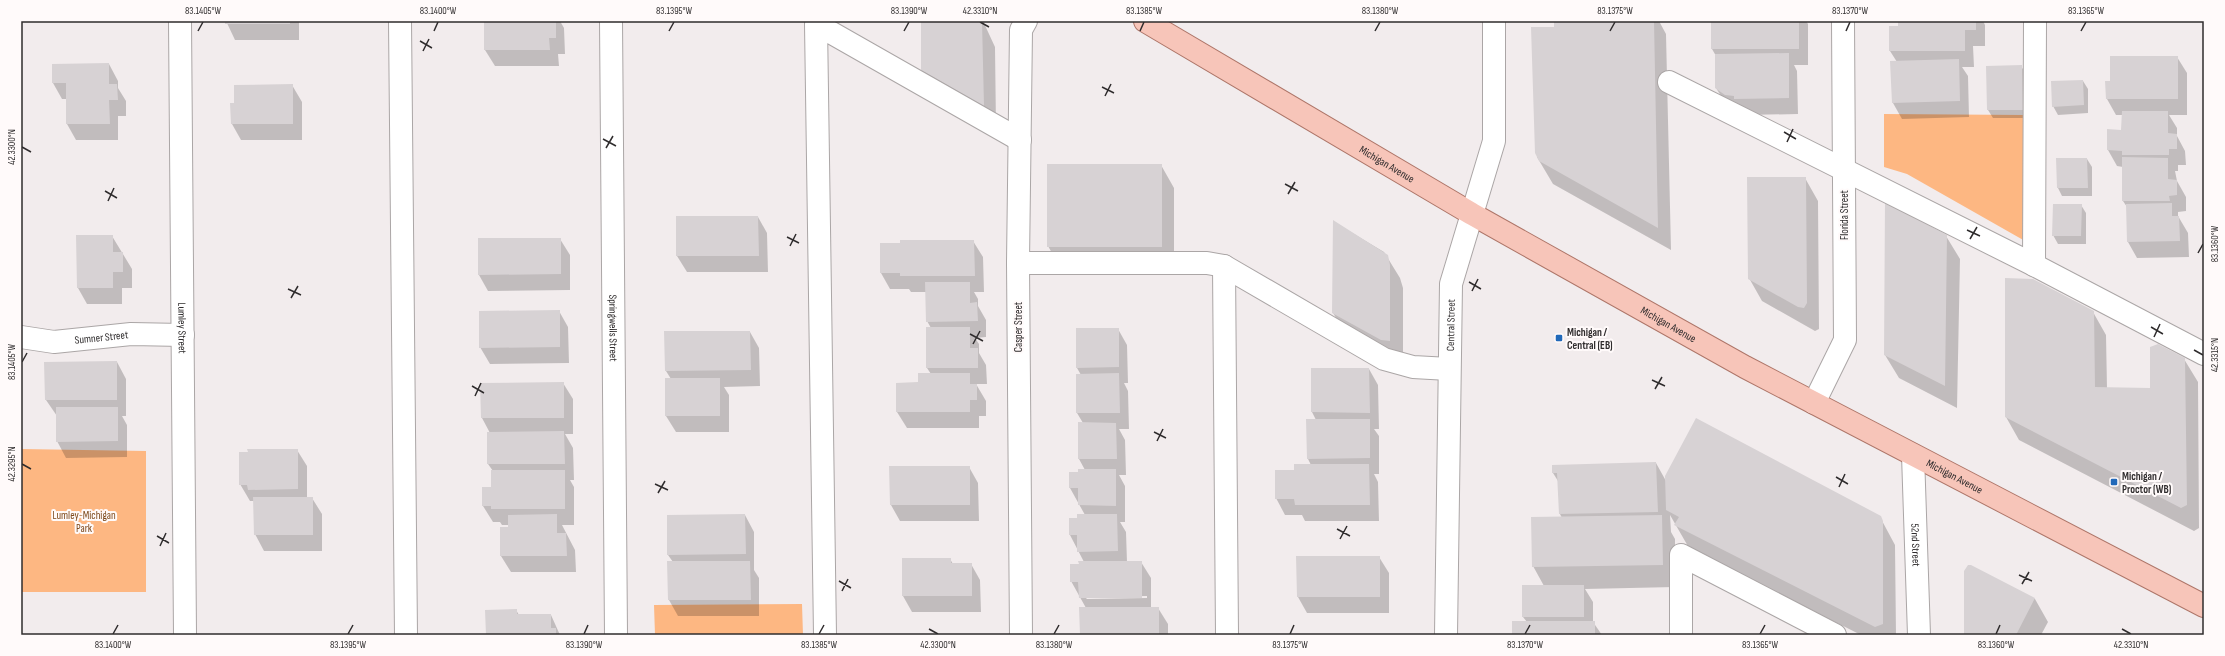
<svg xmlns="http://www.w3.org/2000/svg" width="2225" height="656" viewBox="0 0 2225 656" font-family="'Sofia Sans Condensed',sans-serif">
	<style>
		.green { fill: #fdb782 }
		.shadow { fill: #0003; fill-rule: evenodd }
		.building { fill: #d7d2d4 }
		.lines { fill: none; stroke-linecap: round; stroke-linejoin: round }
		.minor-casing { stroke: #aba6a6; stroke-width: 24 }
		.major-casing { stroke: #ae7669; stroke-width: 24 }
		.minor { stroke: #fff; stroke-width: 22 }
		.major { stroke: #f7c5b9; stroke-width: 22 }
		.ticks { fill: none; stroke: #2f2c2d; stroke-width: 1.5 }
		.poi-dot { fill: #2169b9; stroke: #fffafa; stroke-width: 1.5 }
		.labels { text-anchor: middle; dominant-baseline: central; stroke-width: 4; stroke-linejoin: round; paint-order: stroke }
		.street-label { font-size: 11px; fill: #2f2c2d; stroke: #fffafa }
		.poi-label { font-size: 11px; font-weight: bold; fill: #2f2c2d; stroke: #fffafa; text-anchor: start }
		.park-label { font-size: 11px; fill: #7e491b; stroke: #fffafa }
		.neatline { fill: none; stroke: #2f2c2d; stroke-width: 1.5 }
		.ticks-label { font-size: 10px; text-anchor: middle; fill: #2f2c2d }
	</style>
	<rect width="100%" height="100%" fill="#f2eced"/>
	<path class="green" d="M1884,114L2026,115L2025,241L1907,174L1884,167Z
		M21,449L146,451V592H21Z
		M802,604L803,635H655L654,605Z"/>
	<path class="shadow" d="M226,21H299V40H235Z
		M485,21H560L564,28L565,54H558L559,66H495L485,50Z
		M922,21H983L995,47L996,127L935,92L922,70Z
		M1555,21H1659L1666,34L1671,250L1553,184L1537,157Z
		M1712,21H1806L1808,24V65H1794L1797,71L1798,114L1745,115L1726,104L1716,88V56L1712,49Z
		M1899,21H1983L1985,25V46H1973L1974,67H1962L1968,76L1969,117L1902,119L1893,103L1897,62L1890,51V27H1899Z
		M2177,57L2187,73V115H2169L2177,128V136L2185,151L2186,165H2178V171H2175L2177,181L2186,197V211L2178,212V216L2188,233L2189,257L2137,258L2128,242L2127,207L2123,201V167L2117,166L2108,150V130L2122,131L2123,115H2116L2107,99L2111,82Z
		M109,64L118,81V88L126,101V116H118V140H76L67,124V99H62L53,83Z
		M2021,66L2026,74L2027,118H1993L1988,110Z
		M2083,81L2088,89V113L2058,115L2053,106Z
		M292,85L302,102V140H241L232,124Z
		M2057,159H2087L2092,167V196H2062L2058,188Z
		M1161,165L1174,188V269H1061L1048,246Z
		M1805,178L1818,201L1819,329L1815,331L1762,301L1749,278Z
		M2081,205L2086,213V244H2058L2053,235Z
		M677,217H758L767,233L768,272H687L677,256Z
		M1334,222L1384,252L1400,278L1403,288V363L1347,335L1333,313Z
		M77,236H112L132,269V288H122V304H87L78,288Z
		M1946,236L1960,259L1957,408L1899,378L1885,355Z
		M560,239L570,255V290L488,291L479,275Z
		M973,241L983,257L984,292H974L978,299V306L986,320V337L975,338L979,344V353L986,365L987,384H976L986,401V416H979V428H907L897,412L919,383L931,374L927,368L931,328L927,321L926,292H911L909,289H890L881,273V244Z
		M559,311L568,327L569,363L490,364L480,347Z
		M2093,312L2106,335L2107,388L2151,389L2184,359L2198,382L2199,528L2194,531L2019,440L2006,417Z
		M1118,329L1127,345L1128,383H1124L1128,391L1129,429H1119L1125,440L1126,475H1119L1125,486V522H1120L1126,532L1127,562H1141L1151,578V608H1158L1168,624V635H1081L1086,608L1071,581L1080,565L1084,562L1070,535L1078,519L1085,515L1070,488L1079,473L1085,470L1079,459L1083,423L1077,413L1081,375L1077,368ZM1147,596V598L1087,599L1085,597Z
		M750,332L759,348L760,386L724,387L729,395V432H676L666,416L671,379L666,371Z
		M117,362L126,379V416H122L127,425V457L66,458L57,441V416L46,400Z
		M1312,369H1369L1378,385L1379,429H1374L1379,436V474H1374L1378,482L1379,521H1305L1302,515H1285L1276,498L1295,470L1311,465L1308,459L1316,420L1312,412Z
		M563,383L573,399V434H565L573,448L574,480H570L574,487V525H562L575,550L576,572H511L501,556L509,525H502L500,522H493L483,506L492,488L493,471L488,464V433H490L482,418L481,384Z
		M297,450L307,466V498H312L322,514V551H264L255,534L254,501H250L240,484Z
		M1656,463L1666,481L1880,517L1895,545L1896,635H1861L1689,548L1670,515L1671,532L1675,539V587L1585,589L1593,602V622L1602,635H1513L1527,622L1523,617L1544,586L1533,566L1562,518L1560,514L1558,481L1553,473Z
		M969,467L978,483L979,521H900L891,505Z
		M745,515L754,532V570L759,578V616H678L669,600L673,562L668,555Z
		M1379,557L1389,573V613H1307L1298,597Z
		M950,559L953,564H971L980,580L981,612H912L903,596Z
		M1971,566L2035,599L2048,622L2041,635H1965Z
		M516,610L519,615H551L560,635H487Z"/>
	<path class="building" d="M225,21H290V24H225Z
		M484,21H556V38H549L550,50H484Z
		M921,21H982L984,106L921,70Z
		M1554,21H1654L1658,228L1539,161L1535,153L1531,27H1554Z
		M1711,21H1799V49H1711Z
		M1898,21H1976V30H1965V51H1889V26H1898Z
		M1789,53V98L1734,99V96L1725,95L1715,88V54Z
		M2110,56H2178V99H2106L2105,81H2110Z
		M1959,59L1960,101L1892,103L1890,61Z
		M109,63V84H117L118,100H109L110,124H66V83H52V64Z
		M2022,65L2023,110H1987L1986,66Z
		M2083,80L2084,105L2052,107L2051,81Z
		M293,84V124H231L230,103H234V85Z
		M2122,111H2168V133L2177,134V149H2169V155H2122V151L2107,150V129L2121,130Z
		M2122,157L2168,158V179L2177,180V195L2169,196L2170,201H2122Z
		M2056,158H2087L2088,188H2057Z
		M1047,164H1162V247H1047Z
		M1747,177H1806L1807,303L1804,308L1798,307L1748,279Z
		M1885,202L1947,235L1945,386L1884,355Z
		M2172,203V216H2179L2180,241L2127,242L2126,204Z
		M2053,204H2082L2081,236H2052Z
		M676,216H758L759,256H676Z
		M1333,220L1388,255L1390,265V341L1381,340L1332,313Z
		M76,235H113V252H123V272H113V288H77Z
		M478,238H561V274L478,275Z
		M900,240H974L975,276H900V273H880V243H900Z
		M2005,278L2033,279L2094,311L2095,387L2150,388V347L2158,344L2185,358L2187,505L2181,508L2005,417Z
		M925,282H970V303L977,302L978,321L926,322Z
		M560,310V347L479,348V311Z
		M926,327H970V348H978V368H926Z
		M1076,328H1119V367L1076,368Z
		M664,331H750L751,370L665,371Z
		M117,361V400H45L44,362Z
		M1311,368H1369L1370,413L1311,412Z
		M918,373H970V384H977V400H970V412H896V383L918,382Z
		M1119,373L1120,413H1076V374Z
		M665,378H720V416H665Z
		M564,382V418H481L480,383Z
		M56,407H118V441L56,442Z
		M1696,418L1881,516L1883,521V624L1875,627L1674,525L1679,517L1666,510L1665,476Z
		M1306,419H1370V458L1307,459Z
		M1078,422L1116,423L1117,459H1078Z
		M564,431L565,464H487V432Z
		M247,449H298V489L248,490L247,485H239V452H248Z
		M1656,462L1658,512L1559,514L1557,473H1552V465Z
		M1294,464H1369L1370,505H1295L1294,499H1275V470H1294Z
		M889,466H970V505H890Z
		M1078,469H1116V506L1078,505V488H1069V472H1078Z
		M491,470H565V509H491V506H482V487H491Z
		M253,497H313V535H254Z
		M557,514V533H566L567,556H500V527H508V515Z
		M745,514L746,554L667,555V515Z
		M1077,514H1117L1118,551L1077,552V535H1069V518H1077Z
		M1662,515L1663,565L1532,567L1531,517Z
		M1296,556H1380V597H1297Z
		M902,558H951V563H972V596H902Z
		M667,561H750L751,600H668Z
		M1078,561H1142V598H1079L1078,582H1070V564H1079Z
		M1968,565H1971L2035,598L2016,635H1964V571Z
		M1522,585H1584V617H1522Z
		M1079,607H1159V635H1080Z
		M517,609V614H551V628H556V635H486L485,610Z
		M1512,621H1595V635H1512Z"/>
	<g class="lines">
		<defs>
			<g id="minor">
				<path id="s1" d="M180,21L185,635"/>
				<path d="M400,21L406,635"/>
				<path id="s2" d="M611,21L616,635"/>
				<path d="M1669,82L2034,265L2204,354"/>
				<path d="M1018,263H1207L1224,266L1384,359L1413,367L1449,369"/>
				<path d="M2034,265L2035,21"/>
				<path d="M1224,266L1227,635"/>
				<path id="s3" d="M21,337L54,342L131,334L183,335"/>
				<path d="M1814,403L1845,340L1843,21"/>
				<path id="s4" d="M1913,455L1919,635"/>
				<path d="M825,635L816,24L1020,140"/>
				<path d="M1021,635L1018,263L1021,30L1026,21"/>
				<path id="s5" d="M1446,635L1451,284L1494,141V21"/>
				<path d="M1681,635V555L1835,635"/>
			</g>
			<g id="major">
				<path id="s6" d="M1145,21L1472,214L1745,367L2204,606"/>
			</g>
		</defs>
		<use href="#minor" class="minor-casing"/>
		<use href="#major" class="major-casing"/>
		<use href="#minor" class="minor"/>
		<use href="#major" class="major"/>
	</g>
	<path class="ticks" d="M980,22L989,27M198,31L203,22M434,31L438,22M669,31L674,22M904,31L909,22M1140,31L1144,22M1375,31L1380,22M1610,31L1615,22M1846,31L1850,22M2081,31L2086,22M420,41L432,48M423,51L429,39M1102,87L1114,93M1105,96L1111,84M1784,132L1796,139M603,139L616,146M1787,142L1793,129M22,147L31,152M606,148L613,136M1285,184L1298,191M105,191L117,198M1288,194L1295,182M108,201L114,188M1967,230L1980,236M787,237L799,243M1970,239L1977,227M790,246L796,234M2198,253L2203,244M1469,282L1481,289M288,289L301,295M1472,291L1478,279M291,298L298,286M2151,327L2163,334M970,334L983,341M2154,337L2160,324M973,344L980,331M2194,350L2203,355M22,362L27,353M1652,380L1665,386M472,386L484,393M1655,389L1662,377M475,396L481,383M1154,432L1166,438M1157,441L1163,429M22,464L31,469M1836,477L1848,484M655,484L668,490M1839,487L1845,474M658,493L665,481M1337,529L1350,536M157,536L169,543M1340,539L1347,526M160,546L166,533M2019,575L2032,581M839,581L851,588M2022,584L2029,572M842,591L848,579M929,629L938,634M2122,629L2131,634M113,634L118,625M348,634L353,625M584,634L588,625M819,634L824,625M1054,634L1059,625M1290,634L1294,625M1525,634L1530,625M1760,634L1765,625M1996,634L2000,625"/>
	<g class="poi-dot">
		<rect x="1555" y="334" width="8" height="8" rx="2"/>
		<rect x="2110" y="478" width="8" height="8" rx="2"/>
	</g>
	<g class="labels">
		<g class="street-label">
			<text stroke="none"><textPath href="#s6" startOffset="281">Michigan Avenue</textPath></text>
			<text transform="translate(1844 215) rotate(-90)">Florida Street</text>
			<text stroke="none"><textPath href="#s6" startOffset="605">Michigan Avenue</textPath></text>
			<text stroke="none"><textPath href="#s5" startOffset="310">Central Street</textPath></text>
			<text transform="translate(1018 327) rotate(-90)">Casper Street</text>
			<text stroke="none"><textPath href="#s1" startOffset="307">Lumley Street</textPath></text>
			<text stroke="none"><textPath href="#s2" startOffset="307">Springwells Street</textPath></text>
			<text stroke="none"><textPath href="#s3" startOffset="81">Sumner Street</textPath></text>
			<text stroke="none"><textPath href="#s6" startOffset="929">Michigan Avenue</textPath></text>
			<text stroke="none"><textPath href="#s4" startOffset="90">52nd Street</textPath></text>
		</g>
		<g class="poi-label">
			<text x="1567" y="332">Michigan /<tspan x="1567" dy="13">Central (EB)</tspan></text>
			<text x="2122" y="476">Michigan /<tspan x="2122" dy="13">Proctor (WB)</tspan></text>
		</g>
		<g class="park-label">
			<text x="84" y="515">Lumley-Michigan<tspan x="84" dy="13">Park</tspan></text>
		</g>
	</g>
	<rect width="2225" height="656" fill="none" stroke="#fffafa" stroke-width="44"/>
	<rect x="22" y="22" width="2181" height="612" class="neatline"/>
	<g class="ticks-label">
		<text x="203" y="14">83.1405°W</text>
		<text x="438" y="14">83.1400°W</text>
		<text x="674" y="14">83.1395°W</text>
		<text x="909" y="14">83.1390°W</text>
		<text x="980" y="14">42.3310°N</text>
		<text x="1144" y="14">83.1385°W</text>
		<text x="1380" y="14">83.1380°W</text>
		<text x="1615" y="14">83.1375°W</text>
		<text x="1850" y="14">83.1370°W</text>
		<text x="2086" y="14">83.1365°W</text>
		<text transform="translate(11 147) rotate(-90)" y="4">42.3300°N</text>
		<text transform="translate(2214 244) rotate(-90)" y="4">83.1360°W</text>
		<text transform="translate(2214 355) rotate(-90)" y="4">42.3315°N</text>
		<text transform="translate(11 362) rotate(-90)" y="4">83.1405°W</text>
		<text transform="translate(11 464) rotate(-90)" y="4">42.3295°N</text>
		<text x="113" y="648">83.1400°W</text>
		<text x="348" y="648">83.1395°W</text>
		<text x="584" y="648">83.1390°W</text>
		<text x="819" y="648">83.1385°W</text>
		<text x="938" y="648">42.3300°N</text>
		<text x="1054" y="648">83.1380°W</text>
		<text x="1290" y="648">83.1375°W</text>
		<text x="1525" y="648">83.1370°W</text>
		<text x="1760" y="648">83.1365°W</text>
		<text x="1996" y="648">83.1360°W</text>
		<text x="2131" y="648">42.3310°N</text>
	</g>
</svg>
